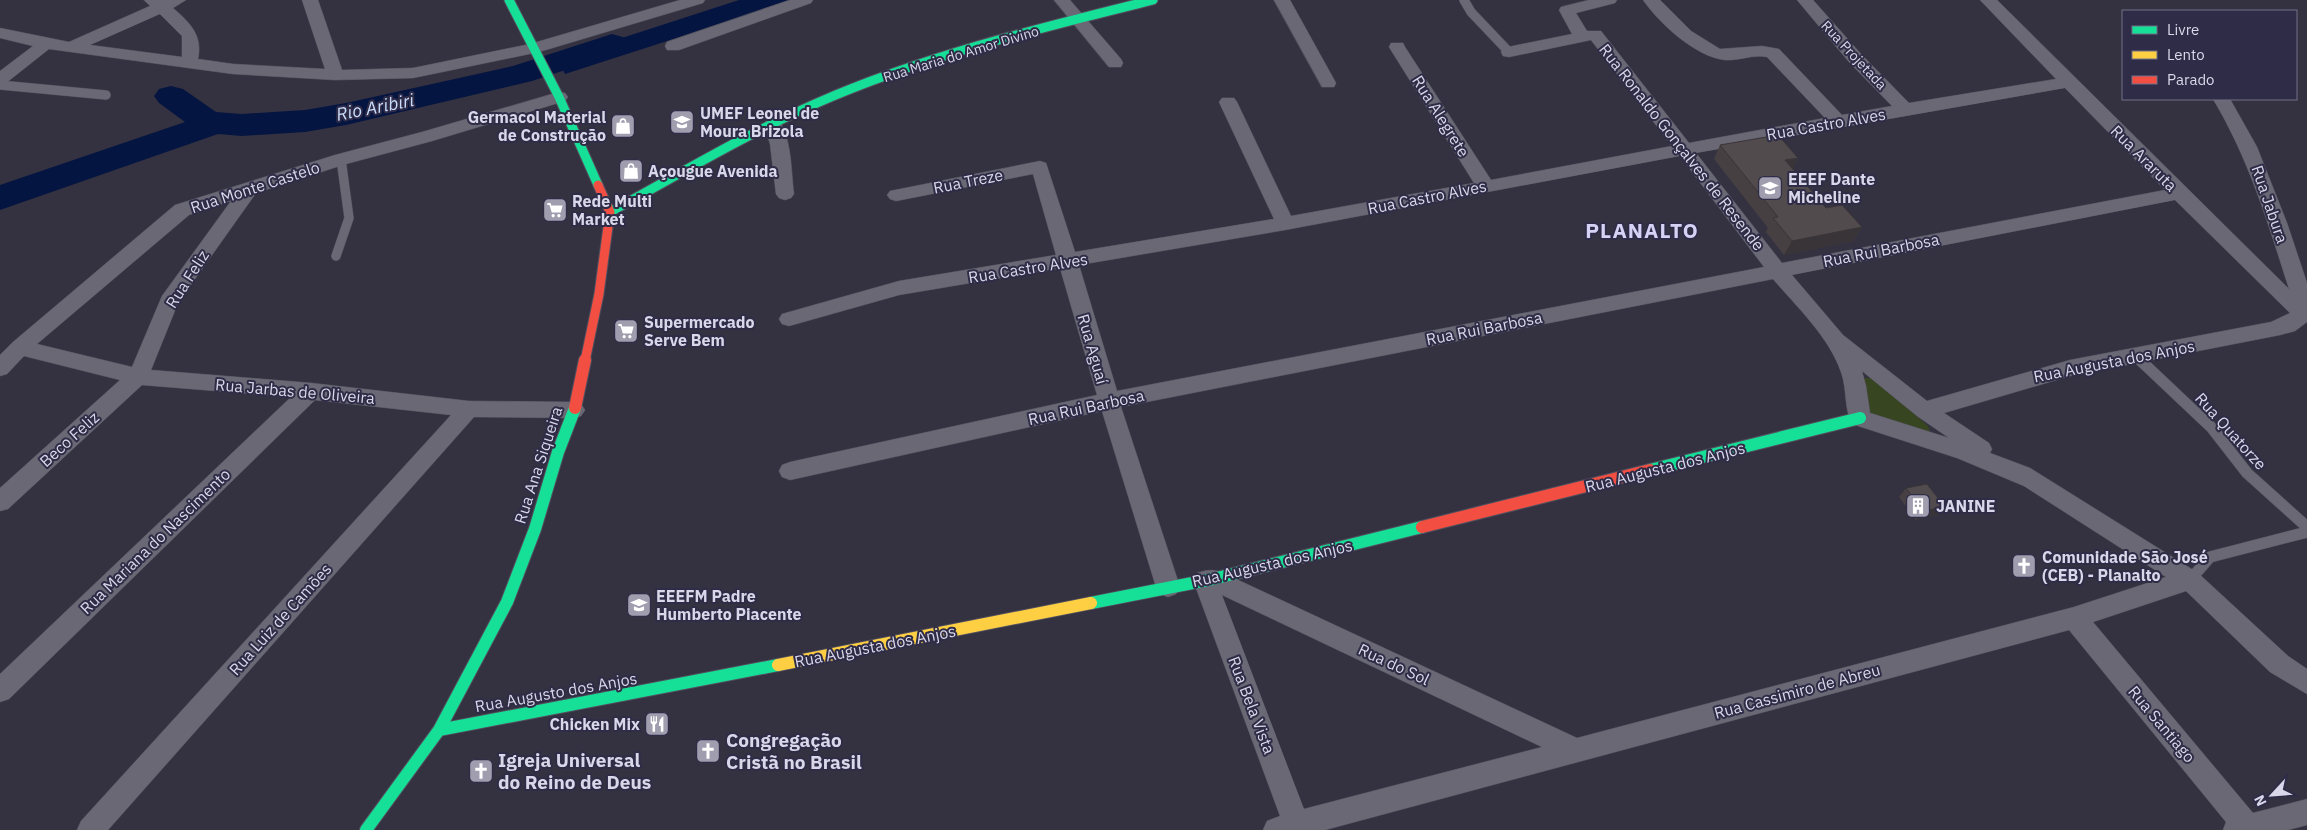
<svg xmlns="http://www.w3.org/2000/svg" width="2307" height="830" viewBox="0 0 2307 830" font-family="'IBM Plex Sans',sans-serif">
	<style>
		.green { fill: #374521 }
		.water { fill: #051541 }
		.lines { fill: none; stroke-linecap: round; stroke-linejoin: round }
		.river { fill: #051541; fill-rule: evenodd }
		.lane-far1-casing { stroke: #52505e; stroke-width: 10 }
		.lane-casing { stroke: #52505e; stroke-width: 12 }
		.street-casing { stroke: #52505e; stroke-width: 1 }
		.fast-far1-casing { stroke: #52505e; stroke-width: 11 }
		.fast-casing { stroke: #52505e; stroke-width: 14 }
		.slow-casing { stroke: #52505e; stroke-width: 14 }
		.jam-far1-casing { stroke: #52505e; stroke-width: 11 }
		.jam-casing { stroke: #52505e; stroke-width: 14 }
		.lane-far1 { stroke: #696874; stroke-width: 9 }
		.lane { stroke: #696874; stroke-width: 11 }
		.street { fill: #696874; fill-rule: evenodd }
		.fast-far1 { stroke: #16e098; stroke-width: 9 }
		.fast { stroke: #16e098; stroke-width: 12 }
		.slow { stroke: #ffcf43; stroke-width: 12 }
		.jam-far1 { stroke: #f24e42; stroke-width: 9 }
		.jam { stroke: #f24e42; stroke-width: 12 }
		.wall { fill: #474043 }
		.shaded-wall { fill: #393437 }
		.building { fill: #524b4e; stroke: #393437 }
		.labels { text-anchor: middle; dominant-baseline: central; stroke-width: 4; stroke-linejoin: round; paint-order: stroke }
		.far-street-label { font-size: 14px; fill: #d9d7e9; stroke: #2f2c47 }
		.poi-label { font-size: 16px; font-weight: bold; fill: #d9d7e9; stroke: #2f2c47; text-anchor: start }
		.street-label { font-size: 16px; fill: #d9d7e9; stroke: #2f2c47 }
		.water-label { font-size: 18px; font-style: italic; fill: #caddfe; stroke: #2f2c47 }
		.near-poi-label { font-size: 19px; font-weight: bold; fill: #d9d7e9; stroke: #2f2c47; text-anchor: start }
		.district-label { font-size: 21px; font-weight: bold; letter-spacing: 1px; fill: #d6d2f6; stroke: #2f2c47 }
	</style>
	<rect width="100%" height="100%" fill="#343241"/>
	<path class="green" d="M1865,378H1872L1928,426L1930,431L1928,432L1872,414L1869,411L1863,379Z"/>
	<path class="water" d="M739,0H794L565,74L557,59Z"/>
	<g class="lines">
		<path class="river" d="M612,34L623,37L628,44L623,51L532,81L346,125L305,132L242,136L218,134L0,210V185L185,122L159,103L154,96L159,89L171,86L183,89L216,112L242,114L305,110L346,103L513,66Z"/>
		<defs>
			<path id="lane-far1" d="M1464,0L1471,12L1509,52
				M0,85L106,95
				M336,256L349,218L341,159
				M2135,355L2141,361"/>
			<path id="lane" d="M2140,360L2212,428L2247,473L2307,527
				M2190,580L2210,557L2307,532"/>
			<path id="street" d="M144,0H186L173,8C190,23 203,35 198,59L233,64L325,69L302,0H318L342,70L413,68L530,44L680,0H705L703,3L539,52L413,78L335,80L233,74L49,49L6,83L0,84V71L33,46L0,38V28L69,42L150,6ZM160,14L182,36V57L90,45Z
				M790,0H813L811,3L679,50H667L665,46L667,42Z
				M1054,0H1070L1121,59L1123,63L1121,67H1109Z
				M1274,0H1290L1336,83L1334,87H1322Z
				M1589,0H1617L1615,3L1576,13L1587,31H1601L1689,143L1825,118L1767,57C1753,54 1739,61 1725,60C1696,57 1660,24 1643,0H1660L1691,31L1720,49L1762,46L1779,49L1842,115L1892,106L1849,62L1797,0H1813L1861,54L1909,103L2056,79L1980,0H1997L2289,289C2268,223 2249,159 2213,99H2230L2257,147L2287,223L2307,283V322L2295,331L2280,335L2070,376L1944,413L1989,443L1992,449L1990,453L2030,468L2198,573L2288,656L2307,669V694L2270,672L2186,591L2093,622L2253,813L2307,799V825L2288,830H2223L2226,822L2069,630L1325,830H1263L1267,821L1280,816L1193,580L1197,573C1206,570 1212,569 1221,572L1577,738L2074,607L2166,577L2024,486L1957,458L1852,424C1844,409 1847,388 1841,372C1829,337 1797,307 1773,279L1121,407L1180,587L1176,594L1168,597L1160,594L1156,587L1102,411L790,480L782,477L779,471L782,465L790,462L1097,395L1060,268L899,295L789,326L782,324L779,319L782,314L899,281L1056,255L1033,174L896,201L890,199L887,195L890,191L1040,161L1046,163L1075,252L1274,219L1219,102L1222,98H1234L1237,102L1291,216L1474,183L1389,47L1391,43H1403L1405,47L1491,180L1672,146L1591,40L1509,57L1503,56L1501,52L1503,48L1572,34L1559,10L1561,7ZM2065,88L2165,190L1782,263L1696,153ZM1680,156L1764,267L1117,391L1079,265L1285,230ZM2175,200L2290,313L2271,322L2070,360L1927,401L1843,335L1792,275ZM1862,371L1917,416L1949,438L1870,413L1866,386ZM1222,595L1542,747L1304,809Z
				M559,92L565,93L568,97L565,101L432,141L346,164L256,193L178,303L151,370L311,383L469,401L574,402L581,404L585,410L581,416L574,418L474,417L108,830H77L81,821L451,415L315,400L9,699L0,702V674L291,397L142,385L8,509L0,511V488L120,380L24,356L7,374L0,376V355L13,342L175,205L335,155L422,132ZM231,201L162,296L132,367L37,344L189,215Z
				M773,118L779,120C792,140 791,171 794,194L791,198L785,200L779,198L776,194L770,144L764,124L767,120Z"/>
			<path id="fast-far1" d="M509,0L559,97L598,185
				M610,212C678,175 746,134 817,103C924,56 1040,28 1153,0"/>
			<path id="fast" d="M1650,470L1860,418
				M1091,603L1213,579L1422,527
				M439,730L778,665
				M366,830L439,730L507,602L535,529L558,452L575,408"/>
			<path id="slow" d="M778,665L1091,603"/>
			<path id="jam-far1" d="M585,361L599,294L610,212L598,185"/>
			<path id="jam" d="M575,408L585,360
				M1422,527L1650,470"/>
		</defs>
		<use href="#lane-far1" class="lane-far1-casing"/>
		<use href="#lane" class="lane-casing"/>
		<use href="#street" class="street-casing"/>
		<use href="#fast-far1" class="fast-far1-casing"/>
		<use href="#fast" class="fast-casing"/>
		<use href="#slow" class="slow-casing"/>
		<use href="#jam-far1" class="jam-far1-casing"/>
		<use href="#jam" class="jam-casing"/>
		<use href="#lane-far1" class="lane-far1"/>
		<use href="#lane" class="lane"/>
		<use href="#street" class="street"/>
		<use href="#fast-far1" class="fast-far1"/>
		<use href="#fast" class="fast"/>
		<use href="#slow" class="slow"/>
		<use href="#jam-far1" class="jam-far1"/>
		<use href="#jam" class="jam"/>
	</g>
	<path class="wall" d="M1720,145L1798,158L1792,168L1826,208L1862,227L1853,241L1784,255L1766,232L1768,228L1714,159Z
		M1906,488L1937,515L1916,520L1899,497Z"/>
	<path class="shaded-wall" d="M1798,158L1791,172L1785,160Z
		M1862,227L1853,241L1784,255L1792,241Z
		M1945,507L1937,515L1916,520L1923,511Z"/>
	<path class="building" d="M1778,135L1798,158L1785,160L1826,208L1842,205L1862,227L1792,241L1773,218L1778,217L1720,145Z
		M1927,484L1945,507L1923,511L1906,488Z"/>
	<defs>
		<symbol id="school-square" viewBox="-11 -11 22 22"><rect x="-9" y="-9" width="18" height="18" rx="4" fill="#9f9dae" stroke="#2f2c47"/><path d="M0-5L7-2L0 1L-7-2ZM-4 1L0 2.5L4 1V4Q0 6-4 4Z" fill="#fff"/></symbol>
		<symbol id="shop-square" viewBox="-11 -11 22 22"><rect x="-9" y="-9" width="18" height="18" rx="4" fill="#9f9dae" stroke="#2f2c47"/><path d="M-5-2.5h2.3a2.7 3.5 0 0 1 5.4 0H5L5.5 6h-11ZM-1.5-2.5h3a1.5 2.3 0 0 0-3 0Z" fill="#fff"/></symbol>
		<symbol id="supermarket-square" viewBox="-11 -11 22 22"><rect x="-9" y="-9" width="18" height="18" rx="4" fill="#9f9dae" stroke="#2f2c47"/><path d="M-6-5.5h2.5l.6 2H6L4.5 2H-2.5L-4.4-4H-6ZM-1.5 3.2a1.3 1.3 0 1 0 .1 0ZM3 3.2a1.3 1.3 0 1 0 .1 0Z" fill="#fff"/></symbol>
		<symbol id="building-square" viewBox="-11 -11 22 22"><rect x="-9" y="-9" width="18" height="18" rx="4" fill="#9f9dae" stroke="#2f2c47"/><path d="M-4-6H4V6H1V3H-1V6H-4ZM-2.5-4.3h1.7v1.8h-1.7ZM.8-4.3h1.7v1.8H.8ZM-2.5-1h1.7V.8h-1.7ZM.8-1h1.7V.8H.8Z" fill="#fff"/></symbol>
		<symbol id="church-square" viewBox="-11 -11 22 22"><rect x="-9" y="-9" width="18" height="18" rx="4" fill="#9f9dae" stroke="#2f2c47"/><path d="M-1.2-6h2.4v3.5h3.3v2.4h-3.3V6h-2.4V-.1h-3.3v-2.4h3.3Z" fill="#fff"/></symbol>
		<symbol id="restaurant-square" viewBox="-11 -11 22 22"><rect x="-9" y="-9" width="18" height="18" rx="4" fill="#9f9dae" stroke="#2f2c47"/><path d="M-5-6h1v4h1v-4h1v4h1v-4h1v5L-1.5 .5V6h-2V.5L-5-1ZM5-6V6H3V1.5H1.5Q1.5-4 5-6Z" fill="#fff"/></symbol>
	</defs>
	<g fill-rule="evenodd">
		<use href="#school-square" x="668" y="108" width="28" height="28"/>
		<use href="#shop-square" x="609" y="112" width="28" height="28"/>
		<use href="#shop-square" x="617" y="157" width="28" height="28"/>
		<use href="#school-square" x="1756" y="174" width="28" height="28"/>
		<use href="#supermarket-square" x="541" y="196" width="28" height="28"/>
		<use href="#supermarket-square" x="612" y="317" width="28" height="28"/>
		<use href="#building-square" x="1904" y="492" width="28" height="28"/>
		<use href="#church-square" x="2010" y="552" width="28" height="28"/>
		<use href="#school-square" x="625" y="591" width="28" height="28"/>
		<use href="#restaurant-square" x="643" y="710" width="28" height="28"/>
		<use href="#church-square" x="694" y="737" width="28" height="28"/>
		<use href="#church-square" x="467" y="757" width="28" height="28"/>
	</g>
	<g class="labels">
		<g class="far-street-label">
			<text transform="translate(961 54) rotate(-17)">Rua Maria do Amor Divino</text>
			<text transform="translate(1854 55) rotate(47)">Rua Projetada</text>
		</g>
		<g class="poi-label">
			<text x="700" y="113">UMEF Leonel de<tspan x="700" dy="18">Moura Brizola</tspan></text>
			<text x="606" y="117" text-anchor="end">Germacol Material<tspan x="606" dy="18">de Construção</tspan></text>
			<text x="648" y="171">Açougue Avenida</text>
			<text x="1788" y="179">EEEF Dante<tspan x="1788" dy="18">Micheline</tspan></text>
			<text x="572" y="201">Rede Multi<tspan x="572" dy="18">Market</tspan></text>
			<text x="644" y="322">Supermercado<tspan x="644" dy="18">Serve Bem</tspan></text>
			<text x="1936" y="506">JANINE</text>
			<text x="2042" y="557">Comunidade São José<tspan x="2042" dy="18">(CEB) - Planalto</tspan></text>
			<text x="656" y="596">EEEFM Padre<tspan x="656" dy="18">Humberto Piacente</tspan></text>
			<text x="640" y="724" text-anchor="end">Chicken Mix</text>
		</g>
		<g class="street-label">
			<text transform="translate(1441 116) rotate(58)">Rua Alegrete</text>
			<text transform="translate(1826 124) rotate(-10)">Rua Castro Alves</text>
			<text transform="translate(1682 147) rotate(52)">Rua Ronaldo Gonçalves de Resende</text>
			<text transform="translate(2144 158) rotate(45)">Rua Araruta</text>
			<text transform="translate(968 181) rotate(-11)">Rua Treze</text>
			<text transform="translate(255 187) rotate(-18)">Rua Monte Castelo</text>
			<text transform="translate(1427 197) rotate(-11)">Rua Castro Alves</text>
			<text transform="translate(2270 204) rotate(71)">Rua Jabura</text>
			<text transform="translate(1881 250) rotate(-11)">Rua Rui Barbosa</text>
			<text transform="translate(1028 268) rotate(-9)">Rua Castro Alves</text>
			<text transform="translate(187 279) rotate(-57)">Rua Feliz</text>
			<text transform="translate(1484 328) rotate(-11)">Rua Rui Barbosa</text>
			<text transform="translate(1093 349) rotate(74)">Rua Aguaí</text>
			<text transform="translate(2114 361) rotate(-11)">Rua Augusta dos Anjos</text>
			<text transform="translate(295 391) rotate(5)">Rua Jarbas de Oliveira</text>
			<text transform="translate(1086 407) rotate(-12)">Rua Rui Barbosa</text>
			<text transform="translate(2231 431) rotate(48)">Rua Quatorze</text>
			<text transform="translate(69 439) rotate(-42)">Beco Feliz</text>
			<text transform="translate(538 465) rotate(-72)">Rua Ana Siqueira</text>
			<text transform="translate(1665 467) rotate(-14)">Rua Augusta dos Anjos</text>
			<text transform="translate(155 541) rotate(-44)">Rua Mariana do Nascimento</text>
			<text transform="translate(1272 563) rotate(-13)">Rua Augusta dos Anjos</text>
			<text transform="translate(280 619) rotate(-48)">Rua Luiz de Camões</text>
			<text transform="translate(875 646) rotate(-11)">Rua Augusta dos Anjos</text>
			<text transform="translate(1394 664) rotate(25)">Rua do Sol</text>
			<text transform="translate(1797 691) rotate(-15)">Rua Cassimiro de Abreu</text>
			<text transform="translate(556 692) rotate(-10)">Rua Augusto dos Anjos</text>
			<text transform="translate(1252 705) rotate(69)">Rua Bela Vista</text>
			<text transform="translate(2162 724) rotate(50)">Rua Santiago</text>
		</g>
		<g class="water-label">
			<text transform="translate(375 107) rotate(-11)">Rio Aribiri</text>
		</g>
		<g class="near-poi-label">
			<text x="726" y="740">Congregação<tspan x="726" dy="22">Cristã no Brasil</tspan></text>
			<text x="498" y="760">Igreja Universal<tspan x="498" dy="22">do Reino de Deus</tspan></text>
		</g>
		<g class="district-label">
			<text x="1642" y="230">PLANALTO</text>
		</g>
	</g>
	<rect x="2122" y="10" width="175" height="90" fill="#2f2c47" stroke="#737088"/>
	<rect x="2132" y="26" width="25" height="8" fill="#16e098" stroke="#737088"/>
	<text x="2167" y="35" font-size="15" fill="#d9d7e9">Livre</text>
	<rect x="2132" y="51" width="25" height="8" fill="#ffcf43" stroke="#737088"/>
	<text x="2167" y="60" font-size="15" fill="#d9d7e9">Lento</text>
	<rect x="2132" y="76" width="25" height="8" fill="#f24e42" stroke="#737088"/>
	<text x="2167" y="85" font-size="15" fill="#d9d7e9">Parado</text>
	<g transform="translate(2272 795) rotate(244)" stroke="#2f2c47" stroke-width="4" paint-order="stroke">
	<path d="M0-4L9 19L0 12L-9 19Z" fill="#d9d7e9"/>
	<text y="-8" font-size="14" font-weight="bold" text-anchor="middle" fill="#d9d7e9">N</text>
	</g>
</svg>
